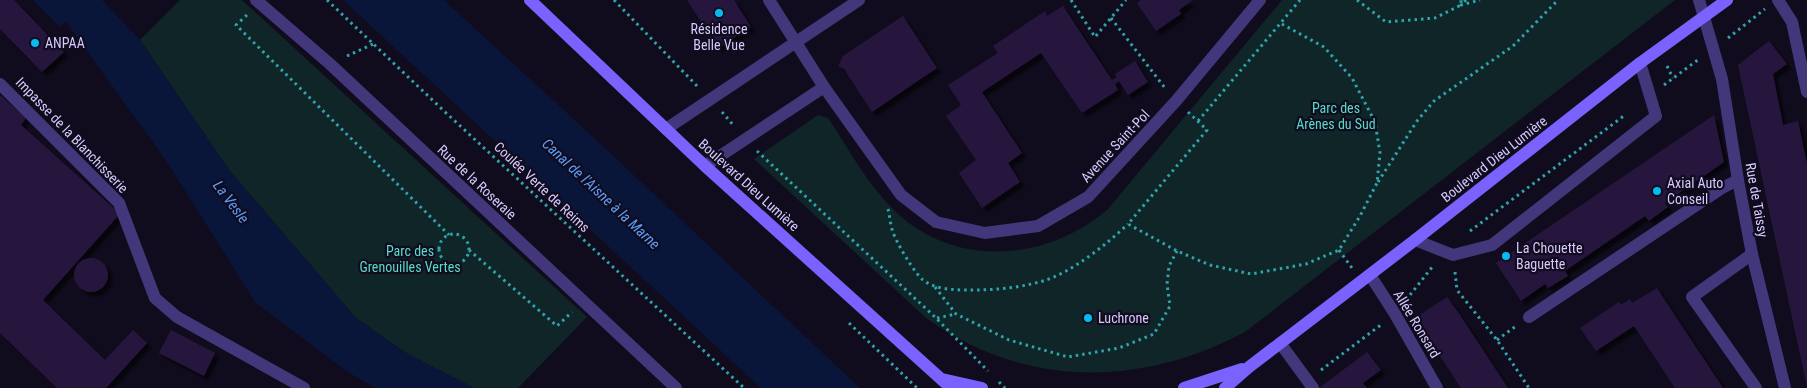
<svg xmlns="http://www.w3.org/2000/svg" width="1807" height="388" viewBox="0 0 1807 388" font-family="'Roboto Condensed',sans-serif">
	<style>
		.green { fill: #0f2527 }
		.water { fill: #091539 }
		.building { fill: #25183e; filter: url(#shadow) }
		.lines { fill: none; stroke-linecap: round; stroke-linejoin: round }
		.path { stroke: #2ea5ad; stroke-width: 3; stroke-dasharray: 2.5 4; stroke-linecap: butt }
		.lane { stroke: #43377c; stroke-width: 12 }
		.street { stroke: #43377c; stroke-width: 12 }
		.secondary { stroke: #7962fd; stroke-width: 12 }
		.poi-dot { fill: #03bbf0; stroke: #110c1d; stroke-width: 2 }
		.labels { text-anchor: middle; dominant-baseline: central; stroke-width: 4.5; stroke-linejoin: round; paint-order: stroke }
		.poi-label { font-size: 14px; fill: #d6c9fe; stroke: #110c1d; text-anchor: start }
		.park-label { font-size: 14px; fill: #57dccb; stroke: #110c1d }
		.street-label { font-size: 14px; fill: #d6c9fe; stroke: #110c1d }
		.water-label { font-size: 15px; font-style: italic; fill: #599dfd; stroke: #110c1d }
	</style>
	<defs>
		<filter id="shadow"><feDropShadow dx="4.5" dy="4.5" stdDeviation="1" flood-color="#0009"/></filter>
	</defs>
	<rect width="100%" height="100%" fill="#110c1d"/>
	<path class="green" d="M180,0H242L587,317L518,388H474L468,385L406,353L356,318L229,170L140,40Z
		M1282,0H1675L1245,332C1140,388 1023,388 926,318L754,159L818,115L828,118C849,149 867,184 894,210C954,269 1047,262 1108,209Z"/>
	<path class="water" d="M33,0H102L140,40L229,170L356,318L406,353L474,388H375L343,369L255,302L167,162L66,22L59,26Z
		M343,0H444L605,148L860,388H761Z"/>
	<path class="building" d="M0,0H14L64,52L42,72L0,29Z
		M687,0H734L751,27L718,48Z
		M1141,0H1193L1179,10L1181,14L1156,31L1137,3Z
		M1063,6L1112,80L1117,77L1115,74L1135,61L1148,82L1128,95L1119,81L1115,84L1118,90L1082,113L1041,53L982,92L1022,153L1008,163L1020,182L982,208L959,173L976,160L946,116L961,105L948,85L998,53L993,46L1045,11L1047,16Z
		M903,16L937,68L872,112L844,69L838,66L843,56Z
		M1769,41L1787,64L1773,74L1783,125L1798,121L1807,164V387L1738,65Z
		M0,95L26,118L21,125L117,211L118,216L43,300L105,360L133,330L147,343L106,388H57L0,333Z
		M1714,115L1724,162L1665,203L1668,207L1649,221L1645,216L1565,271L1568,276L1548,288L1545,284L1521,301L1496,263Z
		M74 275a17 17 0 1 1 34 0a17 17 0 1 1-34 0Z
		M1657,288L1676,317L1723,388H1675L1634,326L1596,351L1580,328L1619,302L1621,305L1630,299L1632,303Z
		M1447,297L1460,315L1508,388H1461L1415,318Z
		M171,330L215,353L204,376L159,353Z
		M1367,352L1381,370L1363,383L1367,388H1319Z"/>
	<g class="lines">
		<path class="path" d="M327,0L444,111L744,388
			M614,0L698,87
			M1071,0L1095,37L1126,0
			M1357,0L1386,22L1435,18L1461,5V0
			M1466,0L1461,5L1480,0
			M247,15L236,25L449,235
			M1111,18L1165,88
			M1728,38L1765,9
			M347,56L373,44
			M1667,66L1673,78
			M1664,85L1699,59
			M722,112L734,126
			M1188,112L1207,130L1128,224L1177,251L1210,265L1251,274L1306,264L1339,250L1360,216L1377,183L1380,153L1375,122L1352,78L1324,47L1280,23
			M1198,121L1300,0
			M757,151L936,318L988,371
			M1378,182L1417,121L1434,101L1513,46L1558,0
			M888,209C890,216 890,225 893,232C896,242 915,274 923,280C936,290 955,290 971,290C995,290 1019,288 1043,281C1071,273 1107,244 1128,224
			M1470,231L1625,115
			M439 249a15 15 0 1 1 30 0a15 15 0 1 1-30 0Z
			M469,250L557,326L572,312
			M1339,250L1352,268
			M1455,272L1457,290L1497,340L1529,388
			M935,287L956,314L1009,340L1068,357L1119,348L1154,334L1170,306L1167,284L1169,266L1177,251
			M1406,300L1433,266
			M937,318L956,314
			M849,323L917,388
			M1497,340L1516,326
			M1321,370L1382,324
			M999,382L1005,388"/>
		<path class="lane" d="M1778,0L1792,22L1807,92
			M1415,240L1453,255L1492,245L1656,116L1640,63
			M1752,254L1692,297L1756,388
			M1529,317L1722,188L1738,180
			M1280,343L1313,388"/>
		<path class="street" d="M256,0L330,64L676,388
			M769,0L824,87L901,195L936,222L985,233L1038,226L1088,197L1176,101L1260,0
			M1699,0L1722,79L1738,180L1752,254L1785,388
			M0,84L119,203L155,298L177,317L304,388
			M666,129L859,0
			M705,166L824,87
			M1370,275L1395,314L1437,388"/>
		<path class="secondary" d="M530,0L705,166L951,388
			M942,379L982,388
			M1184,388L1242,369
			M1225,388L1249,367L1415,240L1640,63L1727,0"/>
	</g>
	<g class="poi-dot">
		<circle cx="719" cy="13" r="5"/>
		<circle cx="35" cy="43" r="5"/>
		<circle cx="1657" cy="191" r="5"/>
		<circle cx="1506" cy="256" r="5"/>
		<circle cx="1088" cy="318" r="5"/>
	</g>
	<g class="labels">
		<g class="poi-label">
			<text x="719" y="29" text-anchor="middle">Résidence<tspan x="719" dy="16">Belle Vue</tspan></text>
			<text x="45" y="43">ANPAA</text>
			<text x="1667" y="183">Axial Auto<tspan x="1667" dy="16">Conseil</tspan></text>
			<text x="1516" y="248">La Chouette<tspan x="1516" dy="16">Baguette</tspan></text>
			<text x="1098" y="318">Luchrone</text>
		</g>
		<g class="park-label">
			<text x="1336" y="108">Parc des<tspan x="1336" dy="16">Arènes du Sud</tspan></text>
			<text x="410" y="251">Parc des<tspan x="410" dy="16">Grenouilles Vertes</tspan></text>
		</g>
		<g class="street-label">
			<text transform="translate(72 135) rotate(46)">Impasse de la Blanchisserie</text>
			<text transform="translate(1115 146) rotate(-47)">Avenue Saint-Pol</text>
			<text transform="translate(1494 159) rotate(-38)">Boulevard Dieu Lumière</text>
			<text transform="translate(477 182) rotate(43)">Rue de la Roseraie</text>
			<text transform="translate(749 185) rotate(42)">Boulevard Dieu Lumière</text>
			<text transform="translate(542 187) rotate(43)">Coulée Verte de Reims</text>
			<text transform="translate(1757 200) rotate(80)">Rue de Taissy</text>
			<text transform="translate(1417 324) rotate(59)">Allée Ronsard</text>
		</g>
		<g class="water-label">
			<text transform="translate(601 194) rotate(43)">Canal de l'Aisne à la Marne</text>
			<text transform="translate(231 202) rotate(53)">La Vesle</text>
		</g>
	</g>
</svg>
